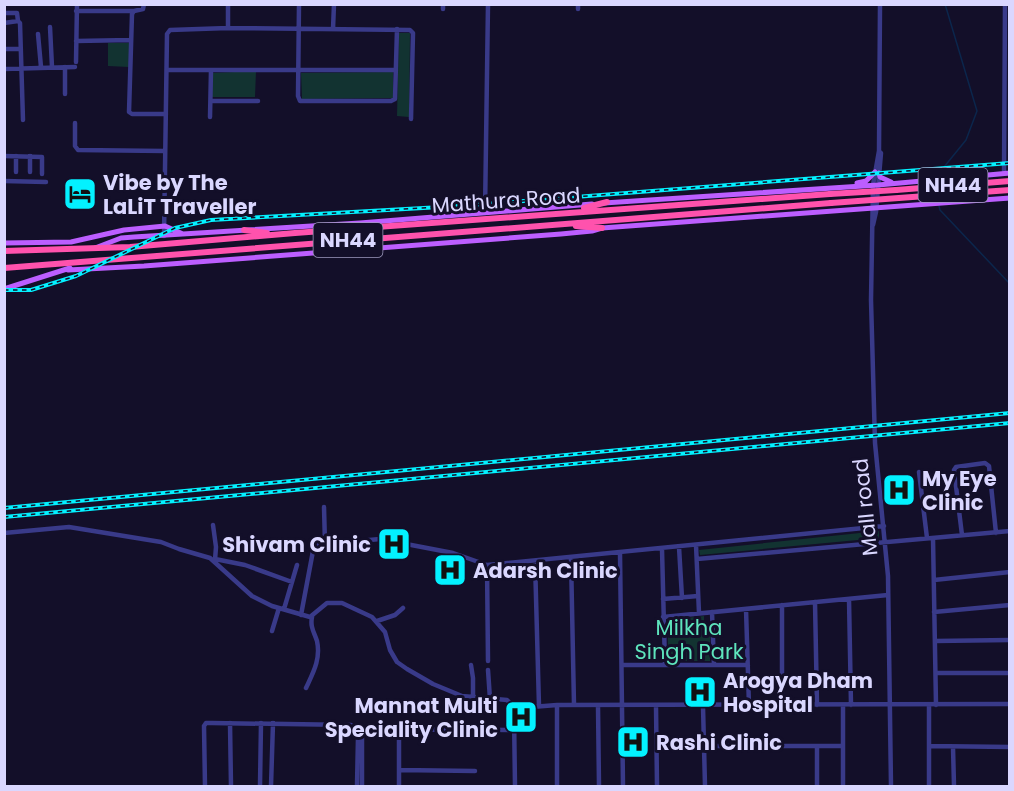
<svg xmlns="http://www.w3.org/2000/svg" width="1014" height="791" viewBox="0 0 1014 791" font-family="Poppins,sans-serif">
	<style>
		.green { fill: #123331 }
		.lines { fill: none; stroke-linecap: round; stroke-linejoin: round }
		.stream { stroke: #0b264c; stroke-width: 1.5 }
		.minor { stroke: #393a89; stroke-width: 4.5 }
		.major { stroke: #bc5eff; stroke-width: 5 }
		.highway { stroke: #ff52ad; stroke-width: 6 }
		.rail-casing { stroke: #03f1ff; stroke-width: 4 }
		.rail { stroke: #130f29; stroke-width: 1.5; stroke-dasharray: 4.5; stroke-linecap: butt }
		.highway-bridge { stroke: #ff52ad; stroke-width: 6 }
		.labels { text-anchor: middle; dominant-baseline: central; stroke-width: 6; stroke-linejoin: round; paint-order: stroke }
		.shield { fill: #130f29; stroke: #9e9bbf; stroke-width: 1.5 }
		.shield-label { font-size: 20px; font-weight: bold; fill: #dad7ff }
		.poi-label { font-size: 21px; font-weight: bold; fill: #dad7ff; stroke: #130f29; text-anchor: start }
		.street-label { font-size: 21px; fill: #dad7ff; stroke: #130f29 }
		.park-label { font-size: 21px; fill: #5ee4bd; stroke: #130f29 }
	</style>
	<rect width="100%" height="100%" fill="#130f29"/>
	<path class="green" d="M399,33H410L409,117L397,116Z
		M108,43H129V67L108,66Z
		M256,71L255,97H212V73Z
		M393,72V98L302,99L301,73Z
		M879,531V538L700,555L699,550Z
		M704,616V624H710V661H673V654H668V620Z"/>
	<g class="lines">
		<path class="stream" d="M944,167L966,140L977,111L945,4
			M939,206L940,210L1010,284"/>
		<path class="minor" d="M144,4L143,9L134,11L132,14L129,112L132,114H166
			M299,4L298,96L300,101H391L395,99L397,29
			M578,4V9
			M443,9V4
			M76,11H134
			M4,13H17L18,21
			M4,23L18,21L20,23L23,120
			M50,27L52,67
			M228,28V4
			M333,29L334,4
			M38,34L41,67
			M76,41L131,40
			M4,49H21
			M76,62L77,4
			M65,67V94
			M4,69L75,67
			M167,70H396
			M211,101H258
			M210,117L211,70
			M75,123V146L78,150L165,151
			M879,151L873,185L871,300L875,443L888,576L891,786
			M4,156L42,157V174
			M16,156V172
			M30,156V172
			M1004,173L1005,4
			M4,181L46,182
			M485,213L488,4
			M873,225L876,212L881,153L879,151L880,4
			M164,236L167,34L170,30L228,28L410,30L413,33L411,119
			M919,472L927,538
			M324,507L325,544
			M213,525L216,547L215,560
			M4,533L69,527L161,542L179,549L210,558L252,596L272,606L310,617L327,603H342L372,617L385,632L390,650L397,662L407,669L433,684L462,696L507,700L516,709
			M962,535L954,470L956,467L985,463L989,466L996,533
			M933,538L936,705
			M696,545L699,613
			M679,547L682,598
			M662,549L665,665
			M620,553L623,786
			M571,558L574,705
			M215,559L245,565L292,582
			M697,559L1010,531
			M535,561L539,706
			M487,565L488,661
			M934,580L1010,572
			M663,599L698,596
			M849,599L851,705
			M815,602L817,705
			M782,605V706
			M284,609L297,565
			M746,609L749,706
			M712,612L714,665
			M934,612L1010,605
			M301,615L313,551L316,545L380,539L453,553L487,565L884,526
			M663,617L888,595
			M377,621L395,615L403,608
			M272,631L279,608
			M935,641L1010,640
			M471,665L473,678V698
			M622,665H748
			M488,670L490,699
			M936,673H1010
			M306,688C313,673 321,659 317,641C314,632 310,627 312,617
			M557,705V786
			M843,705V786
			M929,705V786
			M598,706L599,786
			M656,706L657,786
			M703,706L705,786
			M230,723L231,786
			M704,746H843
			M817,746V786
			M929,746L1010,747
			M953,747L954,786
			M399,770L475,771
			M205,786L204,726L206,723H212L351,725L356,730L358,737L357,786
			M260,786L261,723
			M271,786L273,723
			M362,786V729L514,730
			M399,786V729
			M515,786L514,714L516,709L519,708L557,705L1010,704"/>
		<path class="major" d="M879,173L880,177L891,182
			M857,183L866,181L875,172
			M604,203L878,185L1010,173
			M4,243L71,242L124,230L165,226L183,234
			M95,248L121,238L134,237L360,223L592,204
			M68,270L144,266L561,234L592,231L602,228L1010,198
			M4,289L70,268"/>
		<path class="highway" d="M896,190L1010,181
			M926,196L1010,190
			M584,208L607,202
			M576,226L602,228
			M244,230L267,233
			M4,251L130,247L295,233L830,194
			M4,268L831,203"/>
		<defs>
			<path id="rail" d="M4,290H31L76,276L175,228L211,220L459,206L1010,163
				M4,508L1010,413
				M4,517L1010,423"/>
		</defs>
		<use href="#rail" class="rail-casing"/>
		<use href="#rail" class="rail"/>
		<path class="highway-bridge" d="M830,194L896,190
			M831,203L926,196"/>
	</g>
	<defs>
		<symbol id="hotel-square" viewBox="-11 -11 22 22"><rect x="-9" y="-9" width="18" height="18" rx="4" fill="#03f1ff" stroke="#130f29"/><path d="M-6-4.5h1.5V1H6V5H4.5V3h-9V5H-6ZM-4 0a1.8 1.8 0 1 1 3.6 0ZM.5 0V-2.5h3Q6-2.5 6 0Z" fill="#111"/></symbol>
		<symbol id="hospital-square" viewBox="-11 -11 22 22"><rect x="-9" y="-9" width="18" height="18" rx="4" fill="#03f1ff" stroke="#130f29"/><path d="M-5-5h3v3.5h4V-5h3V5h-3V1.5h-4V5h-3Z" fill="#111"/></symbol>
	</defs>
	<g fill-rule="evenodd">
		<use href="#hotel-square" x="61" y="175" width="38" height="38"/>
		<use href="#hospital-square" x="880" y="471" width="38" height="38"/>
		<use href="#hospital-square" x="375" y="525" width="38" height="38"/>
		<use href="#hospital-square" x="431" y="551" width="38" height="38"/>
		<use href="#hospital-square" x="681" y="673" width="38" height="38"/>
		<use href="#hospital-square" x="502" y="698" width="38" height="38"/>
		<use href="#hospital-square" x="614" y="723" width="38" height="38"/>
	</g>
	<g class="labels">
		<g class="shield">
			<rect x="918.5" y="168" width="69" height="34" rx="4.5"/>
			<rect x="313.5" y="223" width="69" height="34" rx="4.5"/>
		</g>
		<g class="shield-label">
			<text x="953" y="185">NH44</text>
			<text x="348" y="240">NH44</text>
		</g>
		<g class="poi-label">
			<text x="103" y="182">Vibe by The<tspan x="103" dy="24">LaLiT Traveller</tspan></text>
			<text x="922" y="478">My Eye<tspan x="922" dy="24">Clinic</tspan></text>
			<text x="371" y="544" text-anchor="end">Shivam Clinic</text>
			<text x="473" y="570">Adarsh Clinic</text>
			<text x="723" y="680">Arogya Dham<tspan x="723" dy="24">Hospital</tspan></text>
			<text x="498" y="705" text-anchor="end">Mannat Multi<tspan x="498" dy="24">Speciality Clinic</tspan></text>
			<text x="656" y="742">Rashi Clinic</text>
		</g>
		<g class="street-label">
			<text transform="translate(506 200) rotate(-4)">Mathura Road</text>
			<text transform="translate(865 507) rotate(-96)">Mall road</text>
		</g>
		<g class="park-label">
			<text x="689" y="627">Milkha<tspan x="689" dy="24">Singh Park</tspan></text>
		</g>
	</g>
	<rect width="1014" height="791" fill="none" stroke="#dad7ff" stroke-width="12"/>
</svg>
